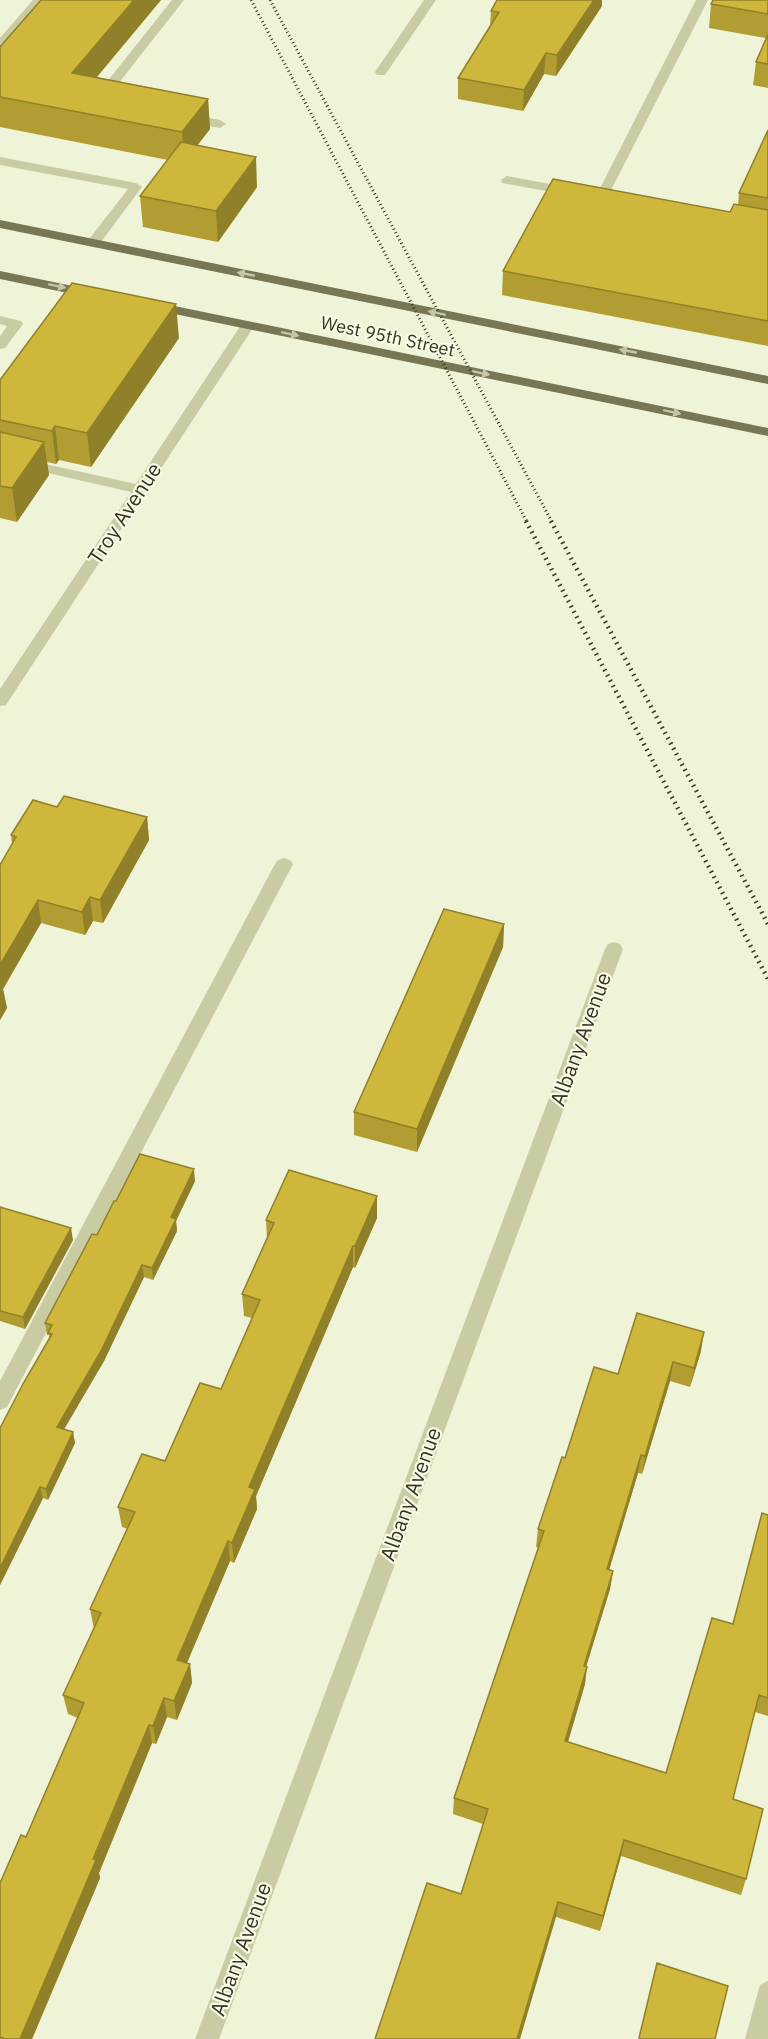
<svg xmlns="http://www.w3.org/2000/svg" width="768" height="2039" viewBox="0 0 768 2039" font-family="'IBM Plex Sans',sans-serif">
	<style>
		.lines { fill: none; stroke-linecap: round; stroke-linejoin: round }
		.minor { fill: #c9cba3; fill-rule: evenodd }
		.major { fill: #797655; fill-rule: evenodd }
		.rail-far1 { stroke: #353425; stroke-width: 3; stroke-dasharray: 1 3; stroke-linecap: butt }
		.rail { stroke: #353425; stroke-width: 4.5; stroke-dasharray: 1.5 4.5; stroke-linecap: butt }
		.wall { fill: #b19d32 }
		.shaded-wall { fill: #908029 }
		.building { fill: #ceb73a; stroke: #908029; stroke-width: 1.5 }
		.oneway { fill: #c5c5ab }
		.labels { text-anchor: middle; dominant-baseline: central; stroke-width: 4.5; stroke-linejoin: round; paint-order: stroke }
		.far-street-label { font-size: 18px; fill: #353425; stroke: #f7fae4 }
		.street-label { font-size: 21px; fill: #353425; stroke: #f7fae4 }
	</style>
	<rect width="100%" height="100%" fill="#eff3d7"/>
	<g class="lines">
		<path class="minor" d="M33,0H45L4,48L0,49V38Z
			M172,0H184L103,103H95L93,100L95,97Z
			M424,0H436L385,75H377L375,72Z
			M696,0H708L607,198L606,201H596L595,198Z
			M187,114L220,120L226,124L220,128L183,121L181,118Z
			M0,157L136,183L142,187L98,246L93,247L86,243L128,189L0,165Z
			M507,176L572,188L578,192L572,196L502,183L501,180Z
			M0,316L21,321L23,324L5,348L0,349V336L7,326L0,324Z
			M248,321L255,325L6,705L0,706V689L131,492L0,462V454L136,484L241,325Z
			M284,858L290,860L293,864L7,1407L0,1410V1381L275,864L278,860Z
			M614,942L620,944L623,949L219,2039H195L605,949L608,944Z
			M768,1981V2039H745L760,1985Z"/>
		<path class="major" d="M0,220L768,376V384L0,228Z
			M0,271L92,290L99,294L92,298L0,279Z
			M155,302L768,428V436L150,309L148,306Z"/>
		<path class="rail-far1" d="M251,0L527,522
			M270,0L552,522"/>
		<path class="rail" d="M526,521L768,979
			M551,521L768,924"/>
	</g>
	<path class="wall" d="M161,0L97,77L208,99L210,129L197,145L257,187L218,242L143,227L140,196L168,160L0,127V47Z
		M497,0H602V6L556,76L544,74L523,111L458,99V78L490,26L491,11Z
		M768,0V88L753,85L756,62L766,38L709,28L711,4Z
		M768,130V346L502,295L503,271L730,212L738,205L739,193Z
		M179,338L91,467L59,460L56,464L47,462L49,475L17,522L0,518V380Z
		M57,807L147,817L149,840L103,923L93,921L85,935L41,923L3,989L7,1008L0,1020L12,844L11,835Z
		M504,924L503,947L417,1152L354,1135V1112Z
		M195,1181L176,1221L177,1231L153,1280L144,1277L104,1361L64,1429L73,1432L75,1443L48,1500L43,1498L0,1585V1428L49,1339V1335H47L45,1323L116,1201Z
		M377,1196V1218L355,1268L353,1267L256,1496L257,1509L234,1563L230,1561L187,1663L190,1664L192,1683L177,1720L167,1717L156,1744L152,1743L99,1873L100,1878L32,2039H0V1883L26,1837L78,1718L68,1714L63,1695L94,1629L90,1609L128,1529L122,1527L118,1507L165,1461L221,1389L252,1318L244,1316L242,1294L267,1238L266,1220Z
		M0,1207L73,1240L25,1329L0,1321Z
		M701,1351L690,1387L670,1381L642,1474L638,1473L609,1570L613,1571L610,1589L586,1667L585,1684L568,1742L666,1773L733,1624L768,1515V1716L755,1712L733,1799L746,1879L741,1895L621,1856L600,1931L556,1917L461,1894L483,1824L453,1814L454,1798L538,1548L536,1547L538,1529L565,1458L618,1374Z"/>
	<path class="shaded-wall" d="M134,0H161L75,103L72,73Z
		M594,0H602V6L556,76L557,55Z
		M546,53L544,74L523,111L524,90Z
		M208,99L210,129L184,163L182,132Z
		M256,157L257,187L218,242L216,211Z
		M176,304L179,338L91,467L87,433Z
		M55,426L59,460L56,464L52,431Z
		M44,442L49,475L17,522L12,488Z
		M147,817L149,840L103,923L100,900Z
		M90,897L93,921L85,935L82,912Z
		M38,900L41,923L3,989L7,1008L0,1020V965Z
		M504,924L503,947L417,1152V1129Z
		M194,1169L195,1181L176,1221L177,1231L153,1280L152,1268L171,1217Z
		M377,1196V1218L355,1268V1246Z
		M71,1228L73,1240L25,1329L23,1317Z
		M353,1246V1267L256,1496L257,1509L234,1563L232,1543L249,1487Z
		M142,1265L144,1277L104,1361L59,1438L57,1427Z
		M704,1332L701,1351L690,1387L694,1368Z
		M673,1362L670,1381L642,1474L645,1456Z
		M73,1432L75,1443L48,1500L46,1489Z
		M641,1455L638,1473L604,1587L607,1569Z
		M40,1487L43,1498L0,1585V1568Z
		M228,1541L230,1561L180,1679L177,1660Z
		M613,1571L610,1589L581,1683L584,1666Z
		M190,1664L192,1683L177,1720L174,1701Z
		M587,1667L585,1684L563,1758L565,1741Z
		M164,1698L167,1717L156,1744L153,1726Z
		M149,1725L152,1743L99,1873L100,1878L32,2039H20Z
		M624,1840L621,1856L600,1931L603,1916Z
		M558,1902L556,1917L520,2039H517Z"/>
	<path class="building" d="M41,0H134L72,73L208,99L182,132L0,97V47Z
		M497,0H594L557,55L546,53L524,90L458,78L499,12L491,11Z
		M713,0H768V14L711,4Z
		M768,34V64L756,62Z
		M768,130V198L739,193Z
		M181,142L256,157L216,211L140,196Z
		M553,179L730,212L734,204L768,210V321L503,271Z
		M72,283L176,304L87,433L55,426L52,431L0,420V380Z
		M0,432L44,442L12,488L0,486Z
		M64,796L147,817L100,900L90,897L82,912L38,900L0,965V865L16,837L11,835L33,800L57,807Z
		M444,909L504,924L417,1129L354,1112Z
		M140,1154L194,1169L171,1217L176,1219L152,1268L142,1265L102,1349L57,1427L73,1432L46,1489L40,1487L0,1568V1428L24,1382L52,1334L48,1333L52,1325L45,1323L92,1234L97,1235L114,1201H116Z
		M289,1170L377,1196L355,1246H353L249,1487L255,1489L232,1543L228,1541L177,1660L190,1664L174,1701L164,1698L153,1726L149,1725L93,1859L96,1860L20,2039H5L0,2037V1883L21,1835L26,1837L84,1703L63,1695L101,1613L90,1609L135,1512L118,1507L142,1454L165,1461L200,1383L221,1389L260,1300L242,1294L274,1223L266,1220Z
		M0,1207L71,1228L23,1317L0,1311Z
		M637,1313L704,1332L694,1368L673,1362L645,1456L641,1455L607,1569L613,1571L584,1666L587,1667L565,1741L666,1773L712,1618L733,1624L762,1513L768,1515V1698L759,1695L733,1799L763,1809L746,1879L624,1840L603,1916L558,1902L517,2039H375L427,1883L461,1894L488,1809L454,1798L544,1531L538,1529L562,1457L565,1458L594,1367L618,1374Z
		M657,1963L728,1986L715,2039H641L639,2038Z"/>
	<defs><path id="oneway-solid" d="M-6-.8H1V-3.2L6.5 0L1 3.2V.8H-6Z" transform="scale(1.5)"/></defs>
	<g class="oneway">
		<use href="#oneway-solid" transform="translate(246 274) rotate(-169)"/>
		<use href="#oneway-solid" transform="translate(57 286) rotate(12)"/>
		<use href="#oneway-solid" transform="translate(437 313) rotate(-168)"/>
		<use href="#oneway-solid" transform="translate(290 334) rotate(12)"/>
		<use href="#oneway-solid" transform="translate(628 351) rotate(-169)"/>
		<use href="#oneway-solid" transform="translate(481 373) rotate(12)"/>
		<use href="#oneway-solid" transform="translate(672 412) rotate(12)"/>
	</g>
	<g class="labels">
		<g class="far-street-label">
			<text transform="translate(388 336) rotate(12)">West 95th Street</text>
		</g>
		<g class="street-label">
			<text transform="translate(124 513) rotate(-57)">Troy Avenue</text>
			<text transform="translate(580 1039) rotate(-70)">Albany Avenue</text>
			<text transform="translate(410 1494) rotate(-70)">Albany Avenue</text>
			<text transform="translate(240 1949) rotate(-70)">Albany Avenue</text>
		</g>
	</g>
</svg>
